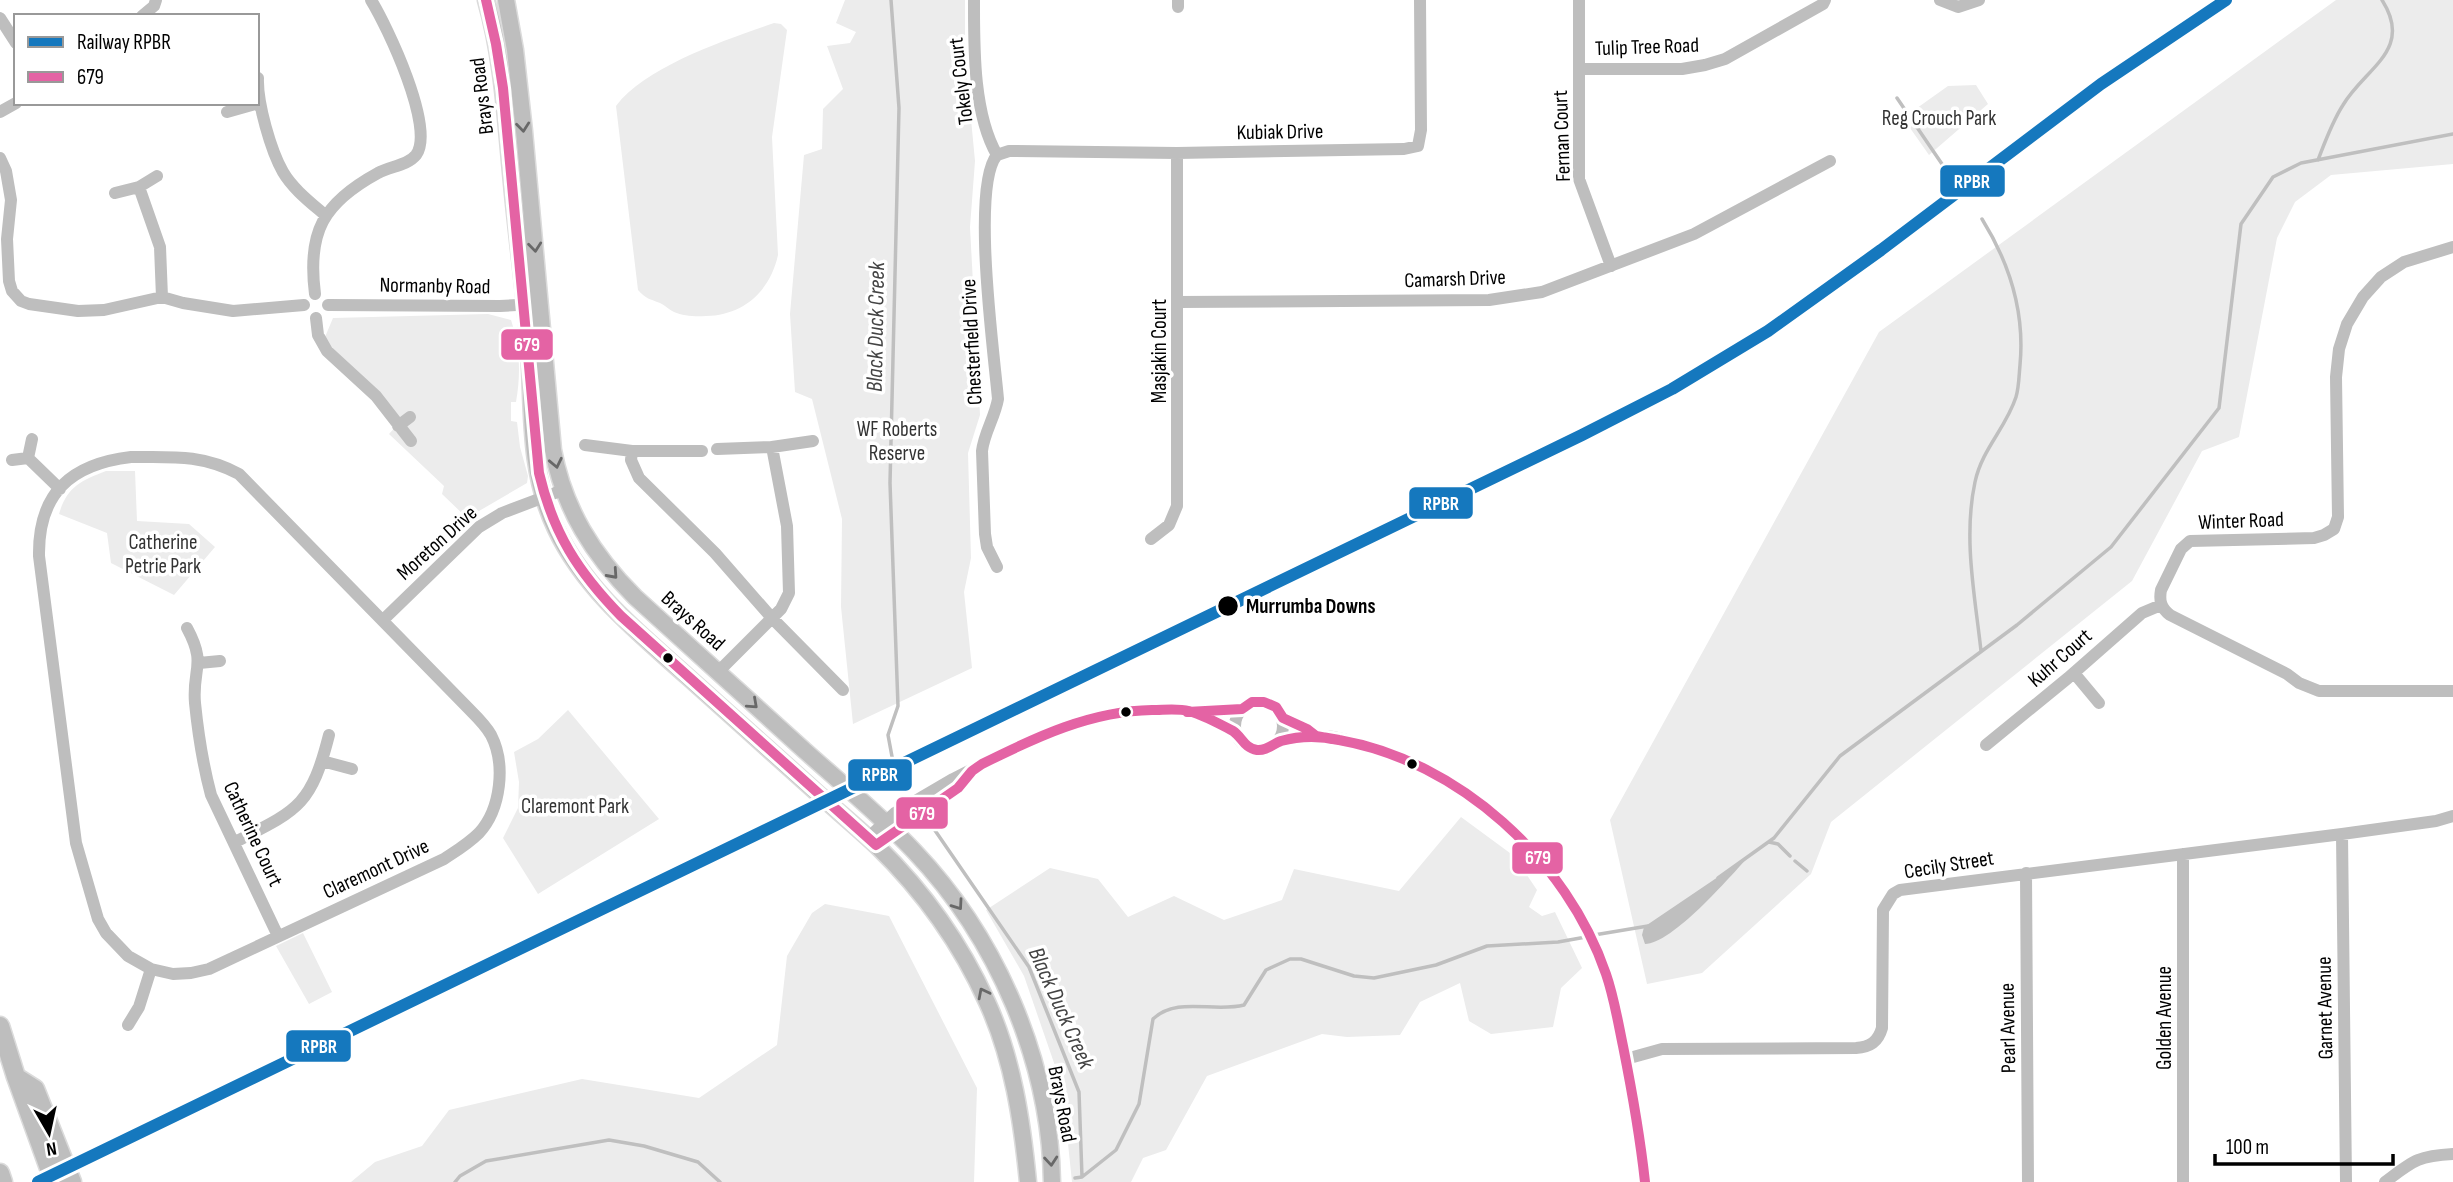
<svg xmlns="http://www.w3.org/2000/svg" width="2453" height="1182" viewBox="0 0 2453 1182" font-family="'Sofia Sans Condensed',sans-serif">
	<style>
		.green { fill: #ececec }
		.water { fill: #bfbfbf }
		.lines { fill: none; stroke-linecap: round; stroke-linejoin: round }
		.stream { stroke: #bfbfbf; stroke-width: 3.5 }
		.major-casing { stroke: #dbdbdb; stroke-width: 19 }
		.highway-casing { stroke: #dbdbdb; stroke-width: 21 }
		.minor { stroke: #bebebe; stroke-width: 12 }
		.major { stroke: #bebebe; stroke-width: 16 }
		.highway { stroke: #bebebe; stroke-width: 18 }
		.bus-1-casing { stroke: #fff; stroke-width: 16 }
		.bus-1 { stroke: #e463a4; stroke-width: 10 }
		.rail-1-casing { stroke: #fff; stroke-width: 18 }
		.rail-1 { stroke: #1578be; stroke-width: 12 }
		.oneway { stroke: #686868 }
		.stop-dot { fill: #000; stroke: #fff; stroke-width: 2.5 }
		.labels { text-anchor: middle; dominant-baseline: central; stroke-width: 7; stroke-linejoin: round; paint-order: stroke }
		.street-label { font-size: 21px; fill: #000; stroke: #fff }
		.park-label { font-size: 21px; fill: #333; stroke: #fff }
		.stop-label { font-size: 21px; font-weight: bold; fill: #000; stroke: #fff; text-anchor: start }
		.water-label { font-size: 23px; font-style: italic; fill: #444; stroke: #fff }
		.line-badge { stroke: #fff; stroke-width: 2.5 }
		.badge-label { font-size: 19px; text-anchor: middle; font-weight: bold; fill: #fff }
	</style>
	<rect width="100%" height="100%" fill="#fff"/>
	<path class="green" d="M845,0H965V56L975,161L970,227L980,415L968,453L971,558L964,592L972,668L853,724L841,607L842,519L812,399L795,392L790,314L804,155L822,149L823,109L843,89L827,46L850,43L856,32L836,23Z
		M2336,0H2453V164L2331,175L2295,202L2277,238L2239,437L2202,451L2132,581L1831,822L1811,874L1702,973L1647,984L1610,820L1879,332Z
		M774,23L781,24L787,30L772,137L778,255C770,291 744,315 706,316C696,317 683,316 674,312C669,310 665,305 660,303C650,299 646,299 638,290L616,106C646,66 726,40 774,23Z
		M1976,85L1988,104L1929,155L1903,118L1948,86Z
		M488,314L511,320C520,347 521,374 516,402H511V421L517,422L520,447L528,476L527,483L467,518L442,494L444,486L389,434L400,422L326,347L325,337L333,318Z
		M106,471H135L137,521L189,524L215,547L174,595L111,563L107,533L59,514C67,487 80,481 106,471Z
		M568,710L659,819L538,894L503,838L518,808L519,782L514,752L538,739Z
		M1461,817L1514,856L1537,890L1529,907L1542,916L1555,912L1582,968L1561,988L1553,1027L1491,1034L1469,1021L1460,983L1420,1002L1400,1035L1347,1037L1322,1034L1207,1076L1166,1150L1143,1158L1131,1182H1072L1062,1086L1024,976L986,910L1050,868L1098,879L1128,917L1174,896L1224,920L1282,900L1294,869L1399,891Z
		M825,904L889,916L977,1088L974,1182H351L375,1162L422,1146L449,1110L582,1079L699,1098L777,1045L787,956L812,913Z
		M303,933L332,992L309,1004L276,946Z"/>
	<path class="water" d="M1749,856C1730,877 1672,944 1645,944L1642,935L1644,927Z"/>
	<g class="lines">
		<path class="stream" d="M891,0L899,108L890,483L898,706L888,735L896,778
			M1897,98L1942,164
			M2318,160C2325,142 2332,122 2343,105C2365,68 2414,50 2382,0
			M1981,651C1975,596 1963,538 1975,482C1982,449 2006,428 2016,397C2019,387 2019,375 2020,365C2025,312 2010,264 1982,219
			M934,829L1029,967L1079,1092L1082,1177
			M1769,842L1778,844L1790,856
			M1795,861L1807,871
			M1718,878L1774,838L1840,756L2017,625L2111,547L2219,408L2241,224L2273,177L2301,163L2453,134
			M1594,935L1648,926
			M1075,1178L1082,1177L1116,1150L1139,1104L1153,1019C1177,996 1214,1013 1244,1005L1266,970L1290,959H1301L1354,976L1374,978L1436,965L1487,946L1558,942L1586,937
			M455,1182L460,1176L486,1161L609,1140L644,1146L698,1162L720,1182"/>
		<defs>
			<path id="major" d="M486,0C503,59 506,122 512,183C517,238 525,293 529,347C533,409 528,471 556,529C585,590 639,633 688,677C730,715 773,753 815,791C836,810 857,827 877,846C923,891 961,944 987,1002C1013,1059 1022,1121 1028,1182
				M506,0L515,50L524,131L553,450C564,509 593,555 635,597C692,648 748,699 804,750C841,783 880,815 914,851C997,938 1050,1061 1052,1182"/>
			<path id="highway" d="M0,1026L16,1077L54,1182
				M16,1077L35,1089L72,1182
				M0,1173L3,1182"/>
		</defs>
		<use href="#major" class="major-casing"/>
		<use href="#highway" class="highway-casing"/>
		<path class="minor" d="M974,0C974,47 973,113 997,155
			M1579,0V179L1611,266
			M1940,0L1958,7L1979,0
			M1178,7V0
			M142,16L154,6L156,0
			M0,18L16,43
			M1579,69H1682L1705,65L1725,59L1823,4L1825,0
			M258,78C257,103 271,151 283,172C293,189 310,202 325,215
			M0,112L16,103
			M227,112L259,103
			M997,155L1009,151L1177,153L1404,149L1418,146L1421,130L1420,0
			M997,155C971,186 994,353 998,399C995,417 984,433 982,451L985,534L987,547L997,567
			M0,158L6,171L11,200L7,239L9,281L12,291L21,301L29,304L78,311L104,310L162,297L183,303L233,311L304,305
			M139,187L160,247L162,297
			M115,193L139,187L157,176
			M2453,247L2404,262L2381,277L2363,297L2347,324L2339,349L2336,377L2338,517L2334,529L2324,535L2314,538L2190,541L2181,549L2161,590C2159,601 2161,608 2170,615L2287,674L2299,683L2319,691H2453
			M315,294C307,232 323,203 378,173C390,166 407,166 416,155C436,129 387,26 371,0
			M1178,302L1489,300L1542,292L1694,234L1830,161
			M328,305L500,306L534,304
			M316,318L318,335L327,351L376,396L411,441
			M398,426L410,417
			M585,445L632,451H702
			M717,449L772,447L813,441
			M632,451L631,460L639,478L715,553L771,617L843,690
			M131,457C171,457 202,454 239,474L470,710C477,717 486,726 491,735C506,764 501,809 479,833C468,844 456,851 444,859L209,969L191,973L173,974L151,969L128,956L106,933L98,919L76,843L39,556C38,493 71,464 131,457Z
			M28,458L60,489
			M12,460L28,458L32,439
			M1151,539L1169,525L1177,506V153
			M383,620L479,527L502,513L563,490
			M187,628C207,665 192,668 195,703C198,733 203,765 211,795L278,936
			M199,663L220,661
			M718,672L781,609L789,593L787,526L772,447
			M2074,673L2099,703
			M1235 726a24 24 0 1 1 48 0a24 24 0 1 1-48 0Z
			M1192,712L1236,733
			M1283,718L1307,729L1316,736
			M1278,741C1291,741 1302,738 1315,736C1341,734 1388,753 1412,764C1499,801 1572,878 1604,968C1612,989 1616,1012 1621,1035C1631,1084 1640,1132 1645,1182
			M1986,745L2068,678L2142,613L2161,605
			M322,761L352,769
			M2342,834L2346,1182
			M868,838L895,813L953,779L1024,743L1075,722L1133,711L1165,710L1192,712L1242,709
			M235,842C298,810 311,806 329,735
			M876,845L959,787L971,773
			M2026,873L2028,1182
			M128,1025L139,1007L151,969
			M1626,1059L1662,1049L1856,1048C1870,1047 1878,1042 1882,1028L1883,910L1893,894L1900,890L2342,834L2436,821L2453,816
			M2183,1182V854
			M2385,1182C2413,1161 2417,1156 2453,1154"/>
		<use href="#major" class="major"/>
		<use href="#highway" class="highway"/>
		<defs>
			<path id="bus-1" d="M486,0L496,44L503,88L539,473C553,533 578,572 621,616L876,845L958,788L972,771L982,764C1036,737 1091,711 1152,710C1164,710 1177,708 1189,711C1203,715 1220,724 1233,731C1242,737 1244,748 1257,750C1266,751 1273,744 1281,741C1299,736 1321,736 1339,740C1459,761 1567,860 1606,974C1614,997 1618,1022 1623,1046C1632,1091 1640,1136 1645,1182
				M1187,712L1242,709L1252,702H1264L1276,707L1283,718L1307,729L1316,736L1332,739"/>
		</defs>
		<use href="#bus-1" class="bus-1-casing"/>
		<use href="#bus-1" class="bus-1"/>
		<defs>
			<path id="rail-1" d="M38,1182L1582,435L1672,389L1768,331L1881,250L2101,84L2226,0"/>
		</defs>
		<use href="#rail-1" class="rail-1-casing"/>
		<use href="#rail-1" class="rail-1"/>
	</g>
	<defs><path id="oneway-chevron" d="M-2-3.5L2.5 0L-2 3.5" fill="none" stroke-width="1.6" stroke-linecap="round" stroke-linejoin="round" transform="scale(1.75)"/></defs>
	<g class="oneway">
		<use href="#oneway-chevron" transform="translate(523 127) rotate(84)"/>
		<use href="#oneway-chevron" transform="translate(535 247) rotate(84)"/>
		<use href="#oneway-chevron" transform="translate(556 463) rotate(78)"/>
		<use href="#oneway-chevron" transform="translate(613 574) rotate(48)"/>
		<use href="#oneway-chevron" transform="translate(753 704) rotate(42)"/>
		<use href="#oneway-chevron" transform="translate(958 905) rotate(55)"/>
		<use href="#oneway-chevron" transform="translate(983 993) rotate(-117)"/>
		<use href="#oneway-chevron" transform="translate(1051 1161) rotate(85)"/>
	</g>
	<g class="stop-dot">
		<circle cx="1228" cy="606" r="11"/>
		<circle cx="668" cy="658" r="6"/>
		<circle cx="1126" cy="712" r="6"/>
		<circle cx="1412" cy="764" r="6"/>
	</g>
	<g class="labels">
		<g class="street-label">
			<text transform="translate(1647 47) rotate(-2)">Tulip Tree Road</text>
			<text transform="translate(961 81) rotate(-97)">Tokely Court</text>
			<text transform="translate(482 96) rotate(-97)">Brays Road</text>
			<text transform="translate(1280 132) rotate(-1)">Kubiak Drive</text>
			<text transform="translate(1562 136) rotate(-92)">Fernan Court</text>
			<text transform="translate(1455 279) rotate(-2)">Camarsh Drive</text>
			<text transform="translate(435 286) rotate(1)">Normanby Road</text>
			<text transform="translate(972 342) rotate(-93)">Chesterfield Drive</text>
			<text transform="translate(1159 351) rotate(-90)">Masjakin Court</text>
			<text transform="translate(2241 521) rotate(-2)">Winter Road</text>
			<text transform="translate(437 543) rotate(-42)">Moreton Drive</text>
			<text transform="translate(693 621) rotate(42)">Brays Road</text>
			<text transform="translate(2060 658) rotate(-41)">Kuhr Court</text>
			<text transform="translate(253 834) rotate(65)">Catherine Court</text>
			<text transform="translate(1949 865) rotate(-9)">Cecily Street</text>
			<text transform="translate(376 869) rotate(-25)">Claremont Drive</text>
			<text transform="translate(2325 1008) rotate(-91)">Garnet Avenue</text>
			<text transform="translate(2164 1018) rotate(-90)">Golden Avenue</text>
			<text transform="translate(2008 1028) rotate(-91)">Pearl Avenue</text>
			<text transform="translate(1062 1104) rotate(79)">Brays Road</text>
		</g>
		<g class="park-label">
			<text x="1939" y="118">Reg Crouch Park</text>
			<text x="897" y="429">WF Roberts<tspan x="897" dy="24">Reserve</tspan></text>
			<text x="163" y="542">Catherine<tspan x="163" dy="24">Petrie Park</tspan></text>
			<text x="575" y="806">Claremont Park</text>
		</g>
		<g class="stop-label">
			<text x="1246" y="606">Murrumba Downs</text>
		</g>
		<g class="water-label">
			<text transform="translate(876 327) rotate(-89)">Black Duck Creek</text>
			<text transform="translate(1061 1008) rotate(66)">Black Duck Creek</text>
		</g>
	</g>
	<g class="line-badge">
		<rect x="1939" y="164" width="67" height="34" rx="7" fill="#1578be"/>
		<rect x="500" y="328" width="54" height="33" rx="7" fill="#e463a4"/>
		<rect x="1408" y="486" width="66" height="34" rx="7" fill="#1578be"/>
		<rect x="847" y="758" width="66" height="34" rx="7" fill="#1578be"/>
		<rect x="895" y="796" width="54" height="34" rx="7" fill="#e463a4"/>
		<rect x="1511" y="841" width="53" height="34" rx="7" fill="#e463a4"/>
		<rect x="285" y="1029" width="67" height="34" rx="7" fill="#1578be"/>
	</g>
	<g class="badge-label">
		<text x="1972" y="188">RPBR</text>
		<text x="527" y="351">679</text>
		<text x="1441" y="510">RPBR</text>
		<text x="880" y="781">RPBR</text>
		<text x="922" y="820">679</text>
		<text x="1538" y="864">679</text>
		<text x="319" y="1053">RPBR</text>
	</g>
	<rect x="14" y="14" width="245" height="91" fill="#ffffff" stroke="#999999" stroke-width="2"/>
	<rect x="28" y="37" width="35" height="10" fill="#1578be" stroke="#999999" stroke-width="2"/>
	<text x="77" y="49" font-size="21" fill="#000000">Railway RPBR</text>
	<rect x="28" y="72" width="35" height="10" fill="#e463a4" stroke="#999999" stroke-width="2"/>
	<text x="77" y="84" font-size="21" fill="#000000">679</text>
	<g transform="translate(49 1133) rotate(171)" stroke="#ffffff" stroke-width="5" paint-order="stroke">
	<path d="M0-5L12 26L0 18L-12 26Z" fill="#000000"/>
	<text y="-10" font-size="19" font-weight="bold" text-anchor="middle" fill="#000000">N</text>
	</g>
	<path d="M2215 1154v10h178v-10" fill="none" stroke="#000000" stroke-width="3.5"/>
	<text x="2226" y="1154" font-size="21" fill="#000000" stroke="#ffffff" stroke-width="5" paint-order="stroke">100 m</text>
</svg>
